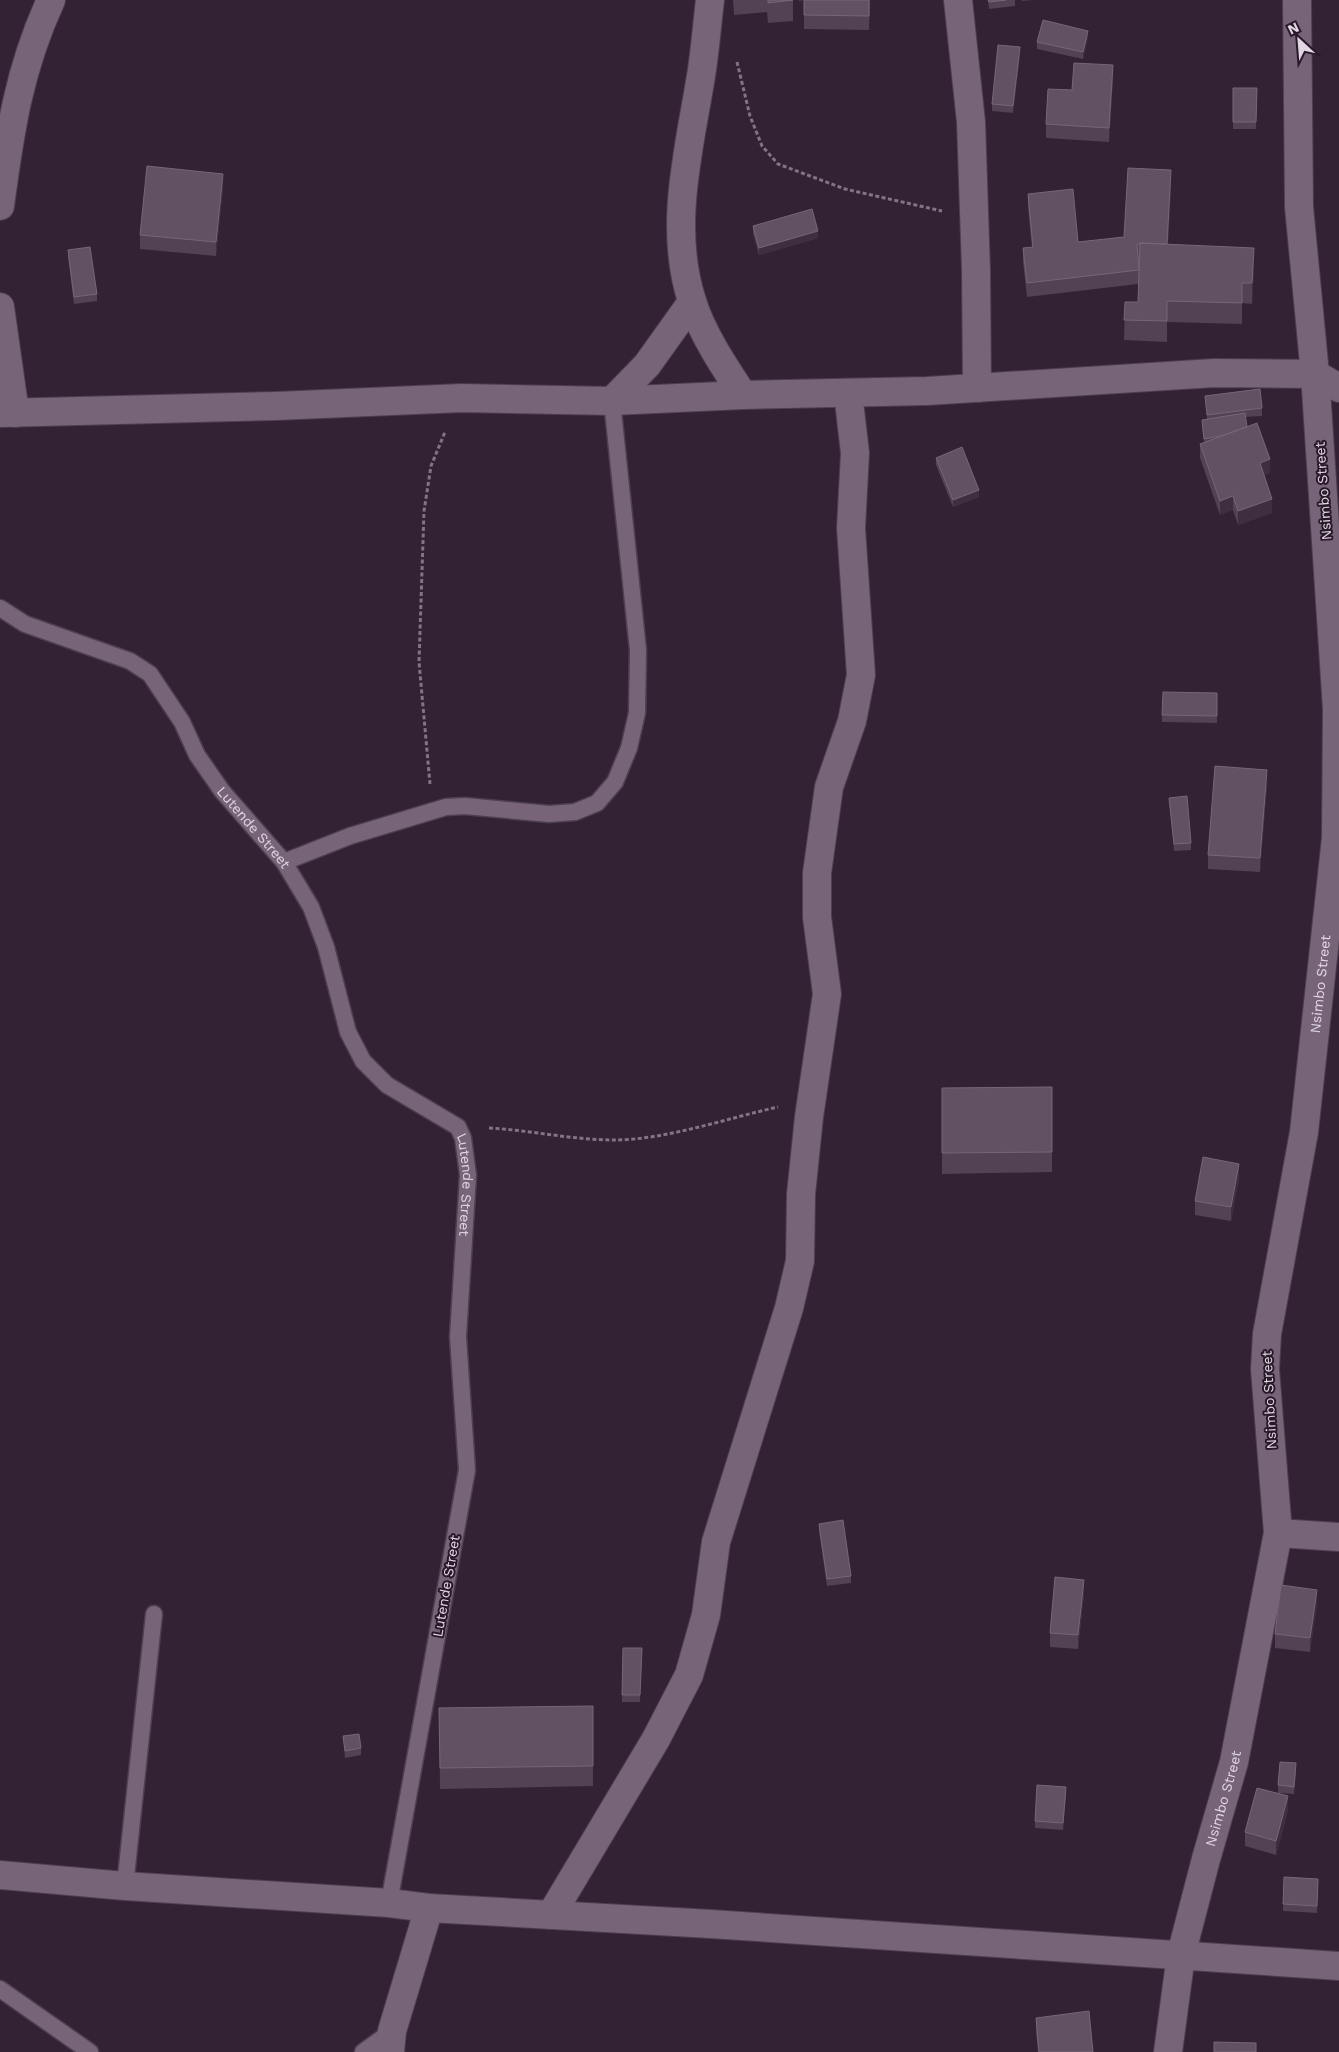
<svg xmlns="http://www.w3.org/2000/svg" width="1339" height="2052" viewBox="0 0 1339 2052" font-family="'Work Sans',sans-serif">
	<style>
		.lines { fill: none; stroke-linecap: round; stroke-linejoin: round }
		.lane-casing { stroke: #4d3f4e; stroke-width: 19 }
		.street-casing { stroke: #4d3f4e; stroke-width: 30 }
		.path { stroke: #827483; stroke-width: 3; stroke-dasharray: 4 2.5; stroke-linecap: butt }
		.lane { stroke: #776478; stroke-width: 16 }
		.street { stroke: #776478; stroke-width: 28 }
		.wall { fill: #534154 }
		.shaded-wall { fill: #3f2e40 }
		.building { fill: #625163; stroke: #766677 }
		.labels { text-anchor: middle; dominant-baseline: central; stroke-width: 4; stroke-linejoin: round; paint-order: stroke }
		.street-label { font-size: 14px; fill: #e1d6e2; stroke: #281829 }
	</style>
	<rect width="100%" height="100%" fill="#322233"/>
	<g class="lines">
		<defs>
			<g id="lane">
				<path id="s1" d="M0,608L25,624L130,661L150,674L182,722L197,755L222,791L284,862L311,907L326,947L348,1032L363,1061L387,1085L458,1127L463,1138L468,1175L458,1337L467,1470L389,1903"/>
				<path d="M284,862L350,836L446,807L465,806L549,814L575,812L597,803L615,782L629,748L637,713L638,650L612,401"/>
				<path d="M125,1886L154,1614"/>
				<path d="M0,1989L90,2052"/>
				<path d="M363,2052L392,2031"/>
			</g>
			<g id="street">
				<path d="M710,0C707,25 705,51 701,76C689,150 668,227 692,301C701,332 725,368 743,395"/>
				<path d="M958,0L971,122L976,270L977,388"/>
				<path d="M0,206C10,131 19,69 51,0"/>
				<path d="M0,307L15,413"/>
				<path d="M612,401L647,365L692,302"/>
				<path d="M0,413L276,406L462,398L612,401L743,395L927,391L1214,373L1315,374L1339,388"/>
				<path d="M1278,1533L1339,1537"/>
				<path d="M0,1875L125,1886L389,1903L429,1908L711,1924L1339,1966"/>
				<path d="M551,1915L656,1739L689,1675L706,1615L716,1542L789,1308L800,1261L801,1194L809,1117L827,994L817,917V873L829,787L852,721L861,675L851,528L855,453L848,393"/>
				<path d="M390,2052L392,2031L429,1908"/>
				<path id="s2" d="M1168,2052L1181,1955L1206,1859L1234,1762L1278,1533L1265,1369L1267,1334L1304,1132L1336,838L1337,709L1315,374L1299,207L1297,0"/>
			</g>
		</defs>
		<use href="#lane" class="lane-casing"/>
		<use href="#street" class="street-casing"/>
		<path class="path" d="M737,62L750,116L762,146L778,164L845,189L942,211
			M430,784L419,662L424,511L431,466L445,432
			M489,1128C530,1130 572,1140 614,1140C665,1140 728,1118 778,1107"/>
		<use href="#lane" class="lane"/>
		<use href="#street" class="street"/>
	</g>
	<path class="wall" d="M733,0H793V21L768,23L767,12L734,15Z
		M799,0H870L869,30L804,29V0L799,1Z
		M988,0H1015V6L989,9Z
		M1022,0H1034L1022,1Z
		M1088,38L1083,59L1037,49V42Z
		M1020,54L1013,113L992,111V104Z
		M1113,79L1109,142L1046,138V124L1072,90Z
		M1233,88H1257L1256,129H1233Z
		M1171,184L1168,244L1254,268L1252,304L1242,303V324L1167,322V342L1124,340L1125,302H1138V284L1027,297L1023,262V248H1032L1028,207V194L1078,242L1124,237Z
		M223,188L216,256L140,249V235Z
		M753,226L818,238L759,255L753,233Z
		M68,250L97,294V301L74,304L68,257Z
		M1205,396L1262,408V416L1245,417L1247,427L1270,473L1264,475L1272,513L1238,525L1233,510L1220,515L1200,458V444L1204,442L1202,427V420L1207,419Z
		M936,458L979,497L953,507L936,465Z
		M1217,693V723L1162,722V715Z
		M1267,784L1260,872L1208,869V855Z
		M1169,798L1191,843V850L1174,851Z
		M1052,1087V1172L942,1174V1088Z
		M1239,1178L1231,1221L1195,1215V1201Z
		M819,1524L851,1576V1583L827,1586L819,1531Z
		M1084,1594L1078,1649L1050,1647V1633Z
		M1317,1603L1310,1652L1275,1648V1634Z
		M623,1648H642L640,1702H622Z
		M593,1706V1786L440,1789L439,1708Z
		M343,1736L361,1748V1755L345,1758Z
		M1296,1770L1294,1794L1278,1793V1785Z
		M1066,1794L1063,1830L1035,1828V1821Z
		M1288,1810L1276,1855L1245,1846V1832Z
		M1318,1879L1317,1913L1283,1911V1904Z
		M1036,2018L1093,2052H1038L1036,2032Z"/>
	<path class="shaded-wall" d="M1088,31V38L1083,59V52Z
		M1020,47V54L1013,113V106Z
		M1113,65V79L1109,142V128Z
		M1171,170V184L1167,260V246Z
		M223,174V188L216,256V242Z
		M818,231V238L759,255V248Z
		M1254,248V268L1252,304V283Z
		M1270,459V473L1260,477V463Z
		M979,490V497L953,507V500Z
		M1233,496V510L1220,515V501Z
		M1272,499V513L1238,525V511Z
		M1267,770V784L1260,872V858Z
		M1239,1164V1178L1231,1221V1207Z
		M1084,1580V1594L1078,1649V1635Z
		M1317,1590V1603L1310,1652V1638Z
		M1288,1796V1810L1276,1855V1841Z"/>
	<path class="building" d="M768,0H793L768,3Z
		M804,0H869V16L804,15Z
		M988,0H1006L989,2Z
		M1043,20L1088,31L1083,52L1037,42Z
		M998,45L1020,47L1013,106L992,104Z
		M1074,63L1113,65L1109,128L1046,124L1048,89L1072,90Z
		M1233,88H1257L1256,122H1233Z
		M147,166L223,174L216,242L140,235Z
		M1128,168L1171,170L1167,244L1140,243V244H1137L1139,270L1027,283L1023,248L1033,247L1028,194L1073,189L1078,242L1124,237Z
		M812,209L818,231L759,248L753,226Z
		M1140,243L1254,248L1252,283H1242V303L1167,301V321L1124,320L1125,302H1138Z
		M90,247L97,294L74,297L68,250Z
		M1260,389L1262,408L1207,415L1205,396Z
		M1245,413L1247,427L1221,436L1204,439L1202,420Z
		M1257,423L1270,459L1260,463L1272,499L1238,511L1233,496L1220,501L1200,444Z
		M962,447L979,490L953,500L936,458Z
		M1163,692L1217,693V716L1162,715Z
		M1215,766L1267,770L1260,858L1208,855Z
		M1187,796L1191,843L1174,844L1169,798Z
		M1052,1087V1152L942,1153V1088Z
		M1203,1157L1239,1164L1231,1207L1195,1201Z
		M843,1520L851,1576L827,1579L819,1524Z
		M1055,1577L1084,1580L1078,1635L1050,1633Z
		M1281,1585L1317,1590L1310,1638L1275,1634Z
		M623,1648H642L640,1695H622Z
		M593,1706V1766L440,1768L439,1708Z
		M359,1734L361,1748L345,1751L343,1736Z
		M1280,1762L1296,1763L1294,1787L1278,1785Z
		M1037,1785L1066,1787L1063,1823L1035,1821Z
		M1257,1788L1288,1796L1276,1841L1245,1832Z
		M1284,1877L1318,1879L1317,1906L1283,1904Z
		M1089,2011L1093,2052H1039L1036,2018Z
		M1214,2042L1256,2043V2052H1214Z"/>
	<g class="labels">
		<g class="street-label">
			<text transform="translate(1323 491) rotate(-94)">Nsimbo Street</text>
			<text stroke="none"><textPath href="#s1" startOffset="351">Lutende Street</textPath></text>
			<text stroke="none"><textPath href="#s2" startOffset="1085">Nsimbo Street</textPath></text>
			<text stroke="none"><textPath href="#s1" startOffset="788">Lutende Street</textPath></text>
			<text transform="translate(1269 1400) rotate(-93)">Nsimbo Street</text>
			<text transform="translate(446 1586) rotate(-80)">Lutende Street</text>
			<text stroke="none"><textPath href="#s2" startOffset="260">Nsimbo Street</textPath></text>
		</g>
	</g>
	<g transform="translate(1299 40) rotate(334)" stroke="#281829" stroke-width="4" paint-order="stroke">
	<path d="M0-4L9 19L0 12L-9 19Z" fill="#e1d6e2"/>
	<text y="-8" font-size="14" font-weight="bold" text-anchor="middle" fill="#e1d6e2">N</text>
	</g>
</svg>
